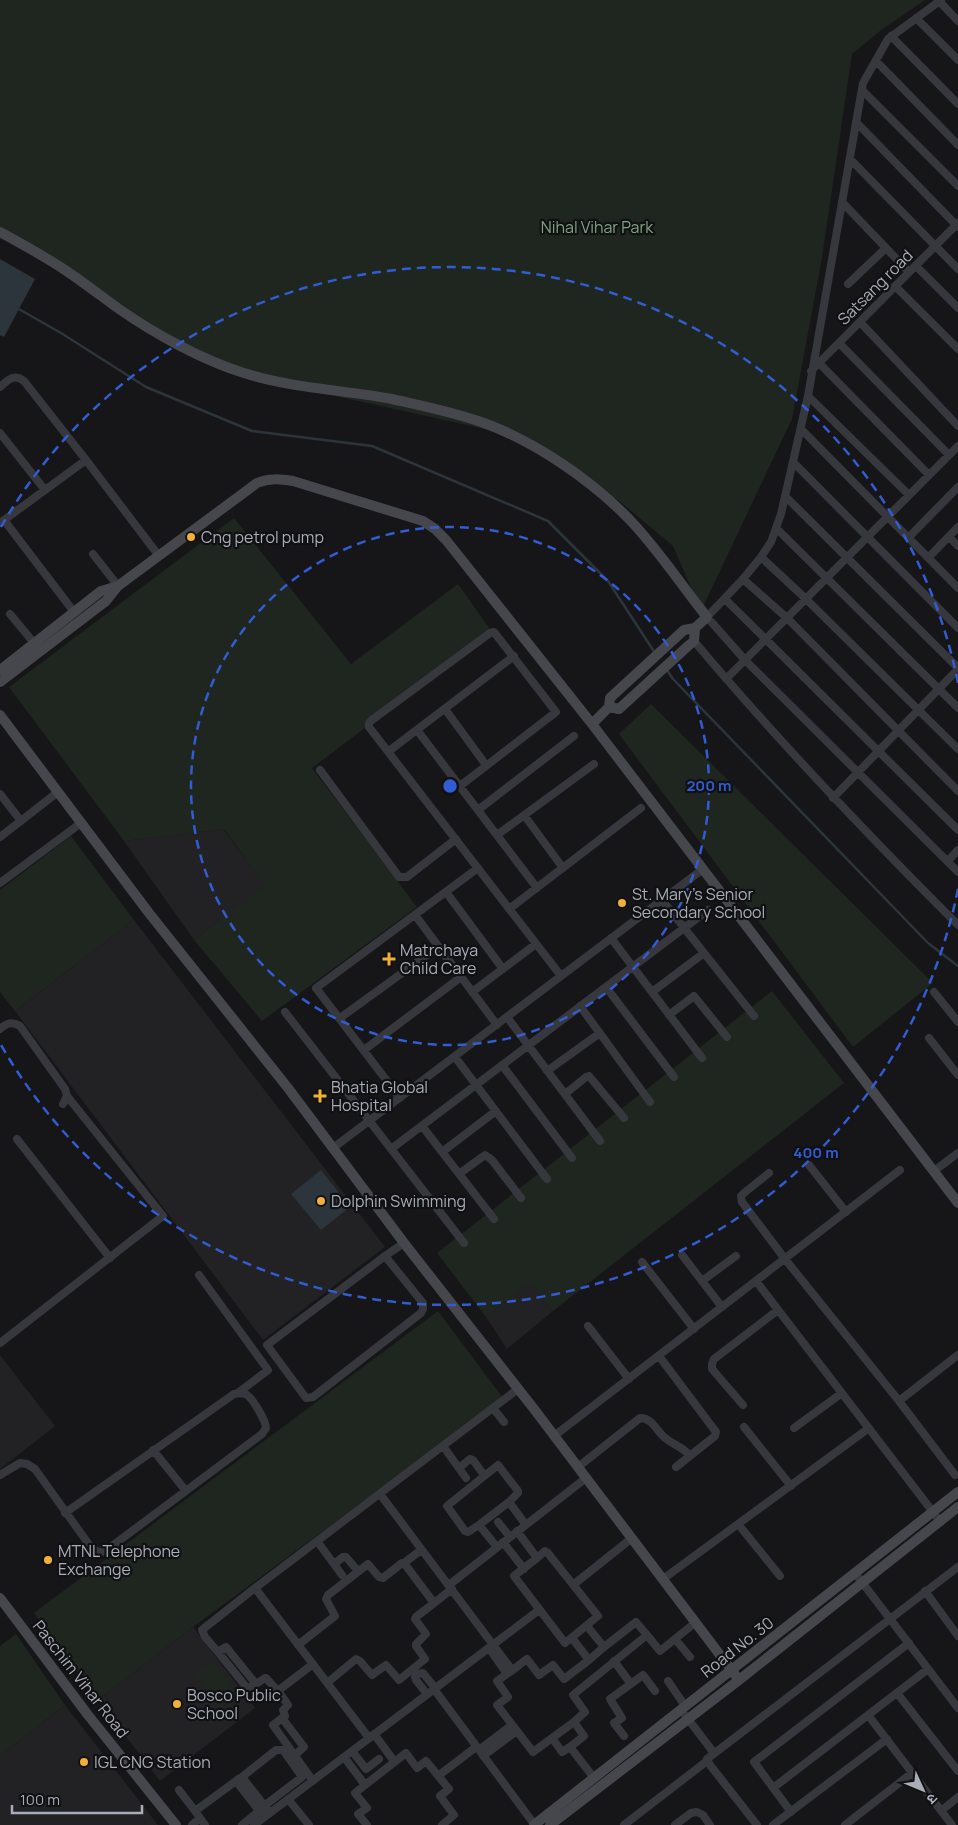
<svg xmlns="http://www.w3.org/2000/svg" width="958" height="1825" viewBox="0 0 958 1825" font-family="Manrope,'Noto Sans Devanagari',sans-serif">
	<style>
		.built { fill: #222225 }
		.green { fill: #1e261f }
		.water { fill: #2c353c }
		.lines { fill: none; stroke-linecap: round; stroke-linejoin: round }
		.stream { stroke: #2c353c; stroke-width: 2.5 }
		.street { stroke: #37383d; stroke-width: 8 }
		.secondary { stroke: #45474d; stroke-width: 10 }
		.ring { fill: none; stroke: #325cd3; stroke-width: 2.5; stroke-dasharray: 9 6 }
		.poi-dot { fill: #f2b134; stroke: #111113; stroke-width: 2 }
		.labels { text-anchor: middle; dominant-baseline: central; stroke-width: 4.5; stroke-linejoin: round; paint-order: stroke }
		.park-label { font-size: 16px; fill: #7fa381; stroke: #111113 }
		.street-label { font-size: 16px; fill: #a8adb8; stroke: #111113 }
		.poi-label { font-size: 16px; fill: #a8adb8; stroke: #111113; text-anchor: start }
		.centre { fill: #325cd3; stroke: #111113; stroke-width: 2.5 }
		.ring-label { font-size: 15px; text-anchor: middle; font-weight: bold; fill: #325cd3; stroke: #111113; stroke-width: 4.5; stroke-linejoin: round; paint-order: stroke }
	</style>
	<rect width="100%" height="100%" fill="#161618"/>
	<path class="built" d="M223,829L266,885L194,940L124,841Z
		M134,920L385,1247L263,1340L15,1011Z
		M530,1282L553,1311L507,1349L486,1317Z
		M0,1355L55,1426L0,1469Z
		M193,1627L255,1708L160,1781L98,1700Z
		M65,1705L158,1825H0V1756Z"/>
	<path class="green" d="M0,0H925L880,31L852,54L822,258L792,419L701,611L673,546L618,500L503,433L222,371L148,333L38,253L0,238Z
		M234,518L351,664L458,584L492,632L312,768L417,907L262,1021L194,940L265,885L224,829L124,841L9,687Z
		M651,704L933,983L853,1047L619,734Z
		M71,836L134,920L15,1011L0,992V890Z
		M772,991L844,1083L553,1311L530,1283L486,1317L437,1253Z
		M438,1311L503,1398L193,1627L98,1700L34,1613Z
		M16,1634L65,1705L0,1756V1646Z
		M213,1662L238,1694L220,1708L195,1675Z"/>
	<path class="water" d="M0,259L35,279L4,337L0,335Z
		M321,1170L350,1207L321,1230L291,1194Z"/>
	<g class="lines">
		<path class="stream" d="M17,308L61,333L146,387L252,431L372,446L548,521L608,581L655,653
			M667,670L673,679L928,943L958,966"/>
		<path class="street" d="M941,0L888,39L863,83L808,396L781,514L771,542L761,557L743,579L707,617L745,660L958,872
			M939,1L958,21
			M916,18L958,60
			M891,36L958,104
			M876,61L958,145
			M862,90L958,186
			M856,122L958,227
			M850,159L958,269
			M842,202L909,272
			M916,266L958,308
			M848,284L886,248
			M895,286L958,349
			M860,322L958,426
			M839,343L949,455
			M819,363L929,475
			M811,371L958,223
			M0,387C8,380 14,373 24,381L86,460
			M808,396L909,495
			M801,429L958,588
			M0,433L45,490
			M793,462L958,628
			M785,496L958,668
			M4,520L74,612
			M0,523L86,460L159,556
			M777,529L958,708
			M909,537L958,487
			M949,537L958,546
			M93,554L118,586
			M761,557L806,599L958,749
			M928,558L958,527
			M743,579L787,618L958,791
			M725,599L958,830
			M10,614L34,643
			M694,641C777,740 866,833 958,925
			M726,679L958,446
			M445,709L486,765
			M417,730L537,888
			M389,751L514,656
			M320,770L399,877H407L456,839
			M460,786L556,712L494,632L490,633L372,720L369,723V727L561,976
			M0,794L21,821
			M833,798L958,669
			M478,810L574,736
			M524,815L563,868
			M497,835L594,764
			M0,837L58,792
			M948,861L958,850
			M0,883L81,823
			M446,892L503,969
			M662,900L754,1016
			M509,909L641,808
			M415,915L497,1025
			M611,938L702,1058
			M606,987L674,1077
			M472,992L536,944
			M652,992L704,953
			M934,992L958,1022
			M580,1006L650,1102
			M285,1012L464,1243
			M669,1015L694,996L727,1037
			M507,1017L600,1141
			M340,1018L438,947
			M0,1029C7,1023 11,1021 20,1026L65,1089L67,1096L63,1104
			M929,1038L958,1075
			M364,1050L461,977
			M455,1057L547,1179
			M502,1065L572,1158
			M547,1071L600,1033
			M565,1094L586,1077L589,1076L624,1118
			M400,1098L316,988L478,868
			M422,1126L494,1219
			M17,1139L110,1258
			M333,1148L703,869
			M391,1149L708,910
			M442,1152L496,1111
			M809,1165L846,1212
			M934,1171L958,1153
			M769,1173L744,1193L741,1196L742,1202L785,1259L899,1401
			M459,1174L485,1155L492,1160L521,1198
			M682,1255L722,1307
			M385,1256L423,1303V1309L421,1313L313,1397L306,1398L267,1345L385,1256L404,1243
			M642,1262L694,1329
			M199,1275L268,1370L238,1393
			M702,1281L736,1256
			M756,1281L936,1516
			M588,1326L629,1379
			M0,1343L163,1216L67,1096
			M659,1356L716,1432L715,1436L676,1467
			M743,1405L712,1369V1364L714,1359L778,1310
			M493,1408L504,1422
			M744,1427L791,1486
			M794,1428L842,1393
			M554,1436L900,1170
			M443,1446L466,1478
			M153,1450L186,1491
			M578,1467L640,1418C651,1417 657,1431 664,1437C674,1446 681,1445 690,1456
			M459,1468L470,1459L473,1460L484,1475
			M0,1475L20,1463L27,1464L35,1469L90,1546L96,1551L102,1552L108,1549L262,1434L266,1428C266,1421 253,1399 247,1395C243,1392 239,1393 234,1394L65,1513
			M955,1475L899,1401L958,1355
			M380,1494L512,1670
			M498,1522L510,1537
			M738,1524L780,1576
			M479,1525L509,1502
			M517,1531L537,1558L514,1576L565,1643L598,1616L547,1552L545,1551L537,1558
			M317,1541L342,1575
			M503,1542L524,1569
			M497,1547L479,1525L468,1532L465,1531L447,1506L498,1465L518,1491V1493L509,1502L526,1525
			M404,1563L421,1550
			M334,1564L343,1557H346L358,1571
			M855,1573L958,1708
			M663,1579L869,1428
			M449,1585L586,1478
			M573,1585L632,1538
			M255,1588L369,1738
			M925,1591L958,1636
			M572,1638L589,1660L604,1647L587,1626
			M675,1639L690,1657
			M298,1645L335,1616L326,1599L328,1595L368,1564L379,1577L383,1578L402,1563H404L434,1603
			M604,1647L636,1622L647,1635
			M218,1652L247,1688L256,1684
			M614,1661L631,1684
			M510,1672L527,1659L539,1675L553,1665L564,1679L589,1660
			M668,1681L685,1706
			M327,1683L356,1659L360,1661L372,1675L386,1665L399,1680L425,1659L416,1646V1644L426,1634L415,1619L416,1617L452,1589
			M434,1689L534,1824
			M279,1690L313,1664
			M897,1693L958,1771
			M427,1694L416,1680L415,1677L417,1674L423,1673L435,1688
			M685,1715L714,1753
			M868,1715L952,1825
			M282,1718L304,1747L295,1755
			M517,1731L533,1752L552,1738
			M374,1734L394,1761
			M624,1736L614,1723L622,1718L610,1699L643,1675L655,1691
			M570,1747L562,1752L552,1738L574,1722
			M479,1750L512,1725
			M352,1751L366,1769L379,1759
			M483,1756L517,1731L497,1705L508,1697L497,1681L507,1674L489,1648
			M344,1757L365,1785L406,1753L417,1768L426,1761L449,1789L440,1796L454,1815L442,1825
			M438,1776L476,1747
			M242,1777L276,1750H283L302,1777L264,1806
			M594,1778L570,1747L584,1736L574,1722L585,1712L573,1695L647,1635L660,1651L696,1622
			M238,1779L242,1777L267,1809
			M313,1781L273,1725L285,1716L283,1710L288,1705C281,1694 274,1687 266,1678H265L256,1684L226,1647L218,1652L205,1637L202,1630L255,1588L518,1389
			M365,1785L355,1793L367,1808L358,1814L367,1825
			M773,1788L928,1669
			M179,1790L195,1811
			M288,1799L309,1825
			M941,1811L958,1797
			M791,1812L754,1762L909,1643
			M192,1825L200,1818
			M205,1825L195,1811L236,1781L260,1812
			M242,1825L259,1811
			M254,1825L539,1610
			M624,1825L707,1761
			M675,1825L691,1813L697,1812L703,1815L710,1825
			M757,1825L710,1765L707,1759L958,1567
			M773,1825L887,1739
			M845,1825L912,1773"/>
		<path class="secondary" d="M0,232C22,244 44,256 65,270C83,282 101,296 119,309C155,334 202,360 244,373C290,388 344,390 392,399C423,406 454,412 484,423C536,442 591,480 629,519C658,549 681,585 707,617L695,628L684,630L610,698L609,707L592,724
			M0,670L101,591L118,586
			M0,682L106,601L118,586L257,483C269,478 280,479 293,481L423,521L435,529L446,540L592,724L958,1203
			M609,707L619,709L688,646L694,641L695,628
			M0,715L149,913L288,1088L404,1243L534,1409L739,1680
			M0,1598L88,1715L176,1825
			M534,1825L958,1492
			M550,1825L739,1680L958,1507"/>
	</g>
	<g class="ring">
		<circle cx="450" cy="786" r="259"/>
		<path d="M958 889A518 518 0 0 1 1 1045M1 527A518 518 0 0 1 958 683"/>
	</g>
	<g class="poi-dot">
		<circle cx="191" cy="537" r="5"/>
		<circle cx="622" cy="903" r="5"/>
		<path d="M386.5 951.5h5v5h5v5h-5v5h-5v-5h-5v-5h5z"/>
		<path d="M317.5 1088.5h5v5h5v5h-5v5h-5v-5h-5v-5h5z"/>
		<circle cx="321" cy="1201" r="5"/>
		<circle cx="48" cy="1560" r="5"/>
		<circle cx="177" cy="1704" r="5"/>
		<circle cx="84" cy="1762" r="5"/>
	</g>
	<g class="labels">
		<g class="park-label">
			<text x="597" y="227">Nihal Vihar Park</text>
		</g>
		<g class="street-label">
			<text transform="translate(875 287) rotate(-45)">Satsang road</text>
			<text transform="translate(737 1647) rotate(-38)">Road No. 30</text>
			<text transform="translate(81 1679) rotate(52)">Paschim Vihar Road</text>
		</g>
		<g class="poi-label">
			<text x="201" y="537">Cng petrol pump</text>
			<text x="632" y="894">St. Mary's Senior<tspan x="632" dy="18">Secondary School</tspan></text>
			<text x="400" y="950">Matrchaya<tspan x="400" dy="18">Child Care</tspan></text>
			<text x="331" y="1087">Bhatia Global<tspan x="331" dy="18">Hospital</tspan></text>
			<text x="331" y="1201">Dolphin Swimming</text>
			<text x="58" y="1551">MTNL Telephone<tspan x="58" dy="18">Exchange</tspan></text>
			<text x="187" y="1695">Bosco Public<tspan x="187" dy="18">School</tspan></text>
			<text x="94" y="1762">IGL CNG Station</text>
		</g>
	</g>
	<circle cx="450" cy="786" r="8" class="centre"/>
	<g class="ring-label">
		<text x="709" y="791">200 m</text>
		<text x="816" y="1158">400 m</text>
	</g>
	<g transform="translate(923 1790) rotate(134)" stroke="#111113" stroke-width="4" paint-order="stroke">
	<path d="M0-4L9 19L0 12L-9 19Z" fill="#a8adb8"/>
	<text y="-8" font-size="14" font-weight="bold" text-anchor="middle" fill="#a8adb8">उ</text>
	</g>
	<path d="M12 1805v8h130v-8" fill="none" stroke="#a8adb8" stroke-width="2.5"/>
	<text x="20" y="1805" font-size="15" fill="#a8adb8" stroke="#111113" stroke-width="4" paint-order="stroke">100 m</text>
</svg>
